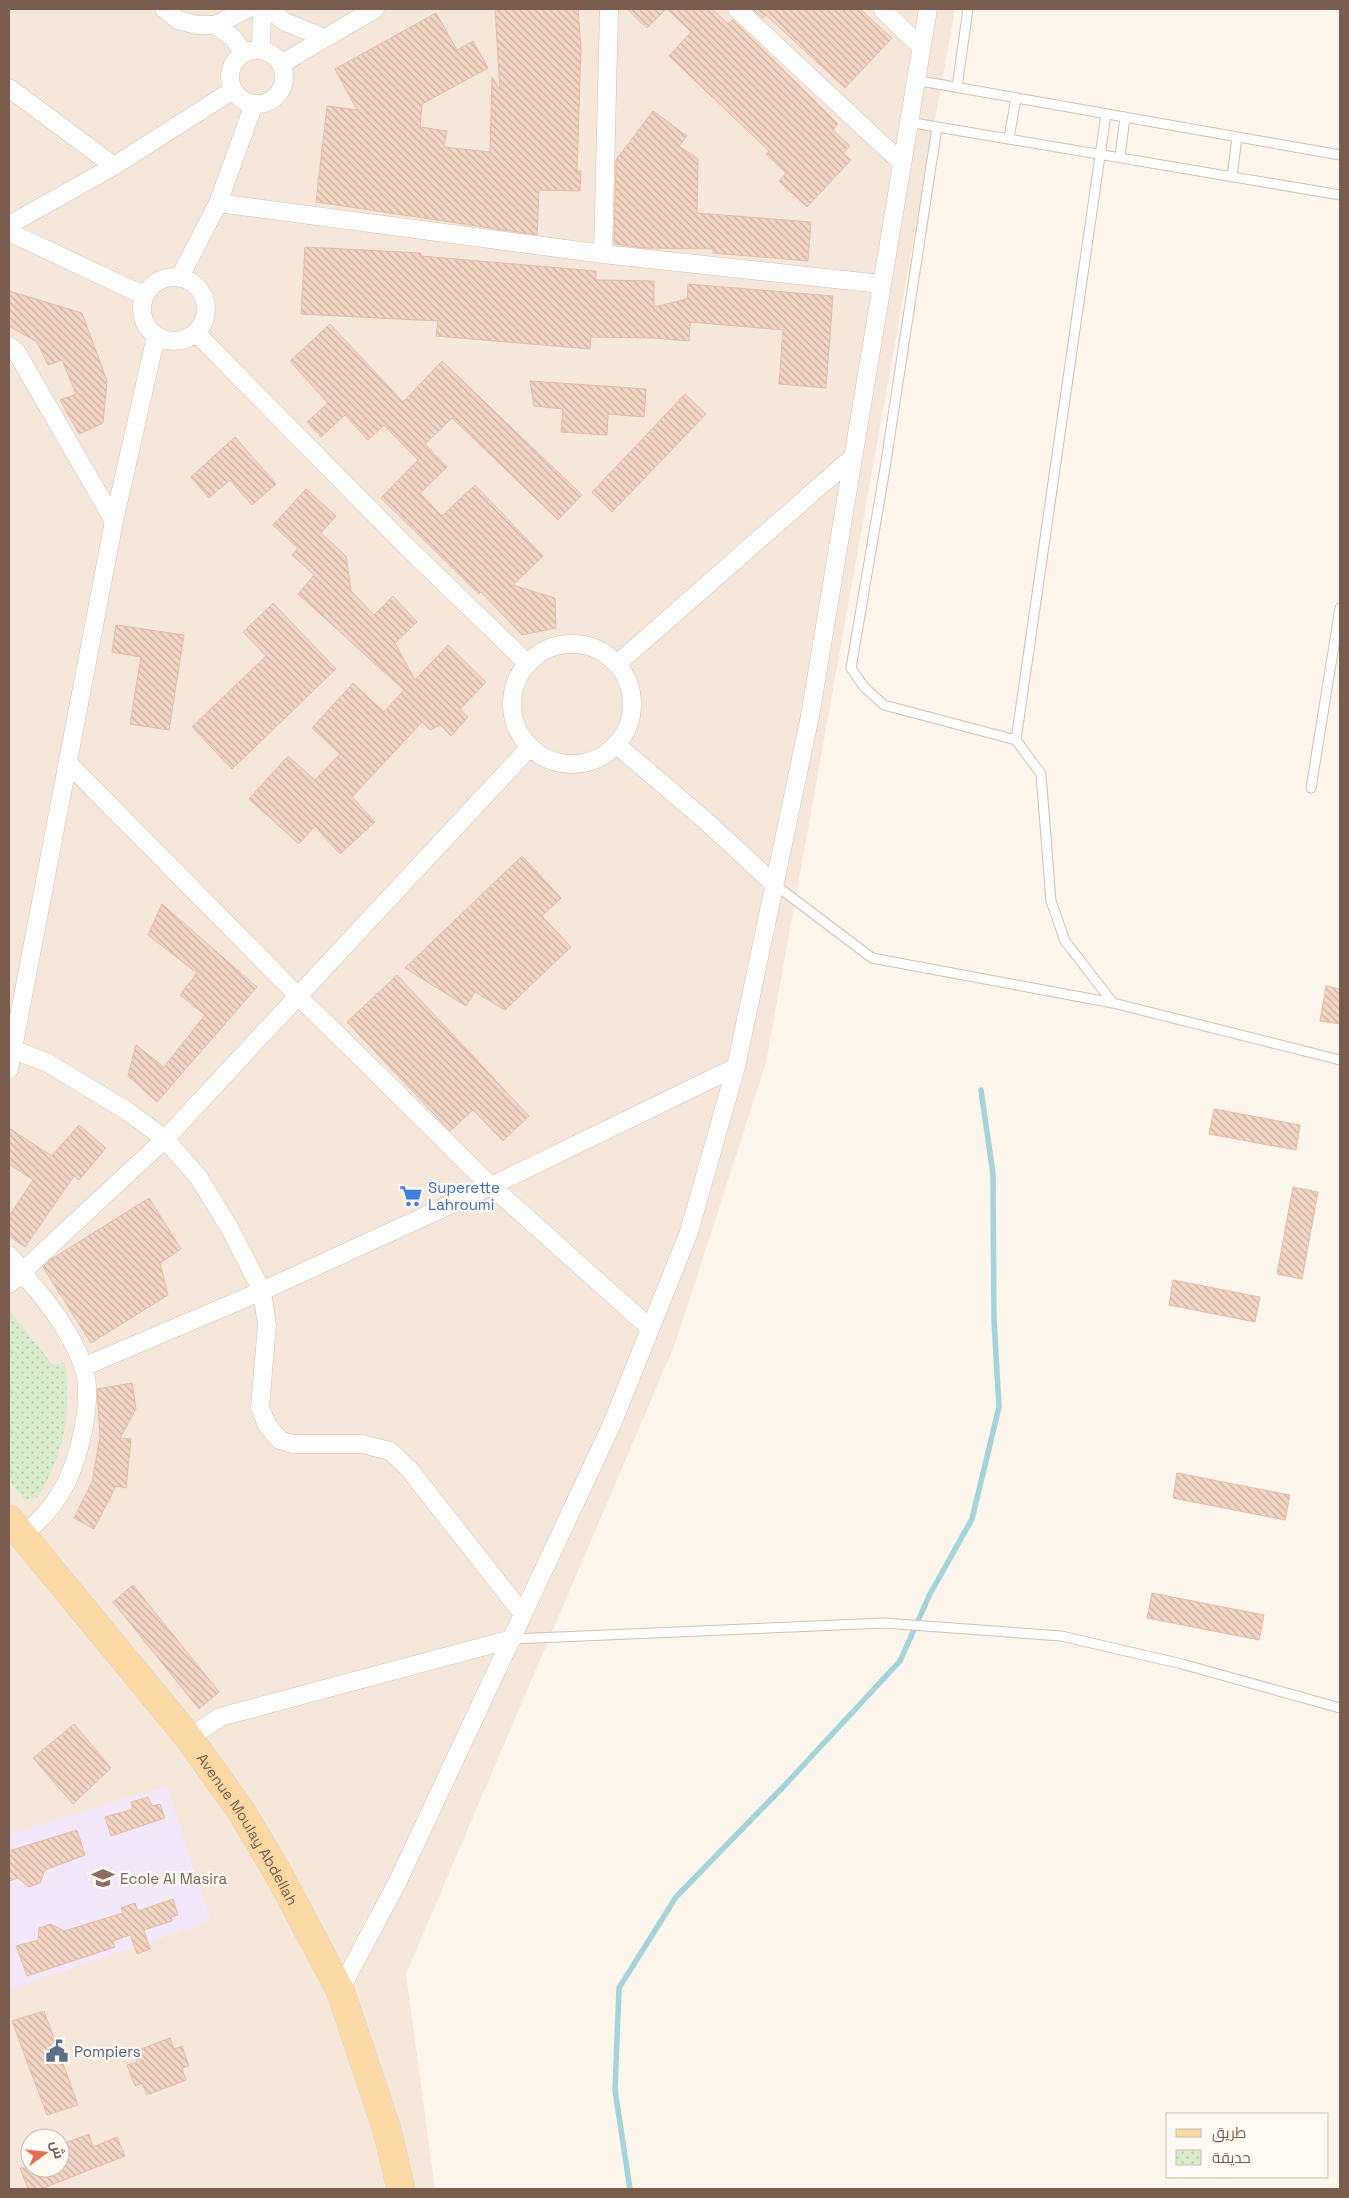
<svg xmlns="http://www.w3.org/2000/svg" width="1349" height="2198" viewBox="0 0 1349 2198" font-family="'Space Grotesk',Cairo,sans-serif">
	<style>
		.residential { fill: #f5e8da; fill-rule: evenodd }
		.education { fill: #f3e8fa }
		.park { fill: url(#park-dots) }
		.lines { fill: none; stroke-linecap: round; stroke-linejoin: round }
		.stream { stroke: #a5d3da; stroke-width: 5.5 }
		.building { fill: url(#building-back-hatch); stroke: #e6bba3 }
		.service-casing { stroke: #d1beb0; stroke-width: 11 }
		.minor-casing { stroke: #d1beb0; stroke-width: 19 }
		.primary-casing { stroke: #dad1cd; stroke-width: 29 }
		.service { stroke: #fff; stroke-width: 9 }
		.minor { stroke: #fff; stroke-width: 18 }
		.primary { stroke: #fbd9a5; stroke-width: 28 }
		.labels { text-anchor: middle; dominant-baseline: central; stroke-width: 4.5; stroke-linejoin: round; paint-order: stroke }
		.shop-label { font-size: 15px; fill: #366cbe; stroke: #fffaf3; text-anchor: start }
		.street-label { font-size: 15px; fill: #7a5c4d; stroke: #fffaf3 }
		.education-label { font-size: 15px; fill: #785e54; stroke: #fffaf3; text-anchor: start }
		.service-label { font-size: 15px; fill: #4e5e75; stroke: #fffaf3; text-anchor: start }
	</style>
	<defs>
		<pattern id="park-dots" width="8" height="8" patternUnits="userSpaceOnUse" patternTransform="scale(1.25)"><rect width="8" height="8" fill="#d8ecc9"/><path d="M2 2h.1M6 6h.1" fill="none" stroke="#b4c2a5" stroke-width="1.8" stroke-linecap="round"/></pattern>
		<pattern id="building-back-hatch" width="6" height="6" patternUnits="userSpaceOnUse" patternTransform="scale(1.25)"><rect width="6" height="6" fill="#f3d5c3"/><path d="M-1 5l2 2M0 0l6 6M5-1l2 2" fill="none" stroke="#cab0a1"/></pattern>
	</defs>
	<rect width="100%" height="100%" fill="#fdf6ec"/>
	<path class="residential" d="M9,9H955L766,1063L675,1344L406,1974L435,2189H9ZM30,2138H60V2168H30Z"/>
	<path class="education" d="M167,1786L211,1921L9,1990V1834Z"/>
	<path class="park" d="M11,1312L52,1364L65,1363C71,1416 65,1451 38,1497L25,1500L9,1480V1314Z"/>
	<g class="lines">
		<path class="stream" d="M630,2189L615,2090L619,1988L676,1897L784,1786L900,1661L930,1594L972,1519L999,1407L994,1320L993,1174L981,1090"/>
	</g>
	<path class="building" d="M495,9H578L581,48L577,171H581L580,191L539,190L537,235L316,202L327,106L357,110L335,69L436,13L457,50L473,41L488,68L422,104L420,127L447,131L444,147L490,152L492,77L500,90Z
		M627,9H666L647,28Z
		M667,9H712L728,24L733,20L838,124L833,130L850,146L843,153L851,160L807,207L779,181L786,173L766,154L769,151L669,56L691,32Z
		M752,9H860L892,38L845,88L766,15L763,18Z
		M653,111L687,136L679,146L698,159L697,213L811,222L808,261L713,253V249L643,248L614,244L616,160Z
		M305,247L421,253V256L596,271V280L654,281V307L687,299L688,284L833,296L826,388L779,384L783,330L690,322L689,341L653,338L591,337L590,349L436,336L438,321L301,314Z
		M9,291L82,313L107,381L103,423L79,434L60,400L76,394L62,360L48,365L37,342L9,326Z
		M330,324L403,402L442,361L582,495L558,520L452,418L425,444L447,467L420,493L442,516L475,485L543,556L513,585L555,598L556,628L522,635L481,592L479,594L381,498L418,460L384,425L368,440L345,415L321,437L307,422L328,403L290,361Z
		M530,381L646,389L644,417L608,414L607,435L561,432L563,409L534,406Z
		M685,394L706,414L612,512L592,492Z
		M235,437L276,484L252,505L230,480L209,498L191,477Z
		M306,489L336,516L321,533L346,556L351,591L374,615L393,596L417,622L395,643L415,680L448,645L486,682L460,709L468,717L451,736L440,725L430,730L422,722L352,797L375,822L340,854L315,826L299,844L249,799L288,756L315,780L340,754L312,728L353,683L384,712L404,690L298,594L314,575L292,555L298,548L273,525Z
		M273,603L336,669L232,769L192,727L266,656L243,632Z
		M116,625L184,635L169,730L130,724L141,657L112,652Z
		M522,856L561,898L542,916L571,947L505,1010L475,992L466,1006L405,968Z
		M162,904L257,987L157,1102L128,1076L136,1045L164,1067L205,1015L180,995L197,973L148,935Z
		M397,975L529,1116L503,1141L473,1110L450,1131L347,1022Z
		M1326,986L1340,989V1024L1320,1021Z
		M1214,1109L1300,1125L1296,1150L1209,1134Z
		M79,1125L106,1148L79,1180L74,1176L25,1247L9,1236V1216L33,1180L9,1164V1128L52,1156Z
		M1293,1187L1318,1192L1302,1279L1277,1274Z
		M149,1198L181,1249L160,1263L168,1295L91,1343L43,1267L50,1260Z
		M1173,1280L1260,1297L1255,1322L1169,1305Z
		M132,1383L136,1409L120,1438L131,1439L126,1488L116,1486L94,1529L74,1518L92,1482L100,1437L97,1389Z
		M1177,1473L1290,1495L1285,1520L1173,1498Z
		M133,1585L219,1692L199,1709L113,1602Z
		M1152,1593L1264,1615L1259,1640L1147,1618Z
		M74,1724L111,1768L73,1804L33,1758Z
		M148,1797L152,1806L160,1804L165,1818L111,1836L105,1817L133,1809L131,1802Z
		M77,1830L85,1855L45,1870L40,1883L29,1887L18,1878L9,1881V1851Z
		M173,1899L178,1915L171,1917L172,1921L144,1930L150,1949L137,1954L130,1935L113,1941L115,1947L27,1976L16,1946L38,1940L39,1928L51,1924L64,1931L123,1913L121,1908L135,1903L138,1911Z
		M44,2011L78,2105L47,2115L12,2021Z
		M170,2038L174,2049L182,2046L189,2066L182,2068L186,2080L147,2095L142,2083L135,2086L127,2065L137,2062L133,2052Z
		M89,2134L93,2147L117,2137L125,2156L41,2189H28L20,2168H60V2145Z"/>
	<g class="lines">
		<defs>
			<path id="service" d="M915,80L1340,155
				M957,87L968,9
				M1106,114L1016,740L1041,774L1051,901L1065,941L1113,1003
				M908,122L1340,195
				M937,127L885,468L851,668L864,687L884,705L1016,740
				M1009,138L1016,98
				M1120,157L1125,117
				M1232,177L1237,137
				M1311,788L1340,608
				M774,884L872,958L1113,1003L1340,1060
				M512,1639L884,1623L1061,1636L1182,1664L1340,1708"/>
			<path id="minor" d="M164,9L178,20L197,25H216L233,38L244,53
				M269,9L285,22L325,38
				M609,9L603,254L881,284
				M737,9L901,162
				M882,9L921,47
				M216,25L247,9
				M230 77a27 27 0 1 1 54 0a27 27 0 1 1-54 0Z
				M261,50L262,9
				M281,64L375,9
				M9,88L114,166
				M218,203L603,254
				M9,225L114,166L233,90
				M9,232L145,296
				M142 309a32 32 0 1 1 64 0a32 32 0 1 1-64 0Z
				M180,277L218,203L254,104
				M196,333L406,546L528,664
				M9,346L16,351L114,521
				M512 704a60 60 0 1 1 120 0a60 60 0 1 1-120 0Z
				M617,664L853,457
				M617,745L707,822L774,884
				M69,764L298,996L491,1186L650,1328
				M9,1048L48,1063L127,1111L165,1139L199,1178L229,1227L262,1291L267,1325L260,1407L267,1425L280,1440L293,1444H362L390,1451L409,1469L523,1614
				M9,1069L114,521L156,336
				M9,1255C17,1263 23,1273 30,1282C51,1305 72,1336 83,1365C95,1400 78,1467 58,1497C48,1513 35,1524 22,1536
				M9,1284L165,1139L530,747
				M83,1367L262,1291L491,1186L736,1067
				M189,1738L220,1717L512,1639
				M340,1990L398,1881L612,1424L689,1232L736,1067L810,716L928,9"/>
			<g id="primary">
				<path id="s1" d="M9,1519L189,1738L241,1811L279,1875L340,1990L387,2130L401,2189"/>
			</g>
		</defs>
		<use href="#service" class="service-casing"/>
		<use href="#minor" class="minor-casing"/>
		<use href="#primary" class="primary-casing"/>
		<use href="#service" class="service"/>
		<use href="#minor" class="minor"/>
		<use href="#primary" class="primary"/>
	</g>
	<defs>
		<symbol id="supermarket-bare" viewBox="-9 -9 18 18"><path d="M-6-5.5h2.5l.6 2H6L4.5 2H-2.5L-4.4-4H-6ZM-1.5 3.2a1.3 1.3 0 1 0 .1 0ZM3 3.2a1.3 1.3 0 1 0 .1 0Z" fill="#3f7fe0" stroke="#fffaf3" stroke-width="2.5" paint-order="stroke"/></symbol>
		<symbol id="university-bare" viewBox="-9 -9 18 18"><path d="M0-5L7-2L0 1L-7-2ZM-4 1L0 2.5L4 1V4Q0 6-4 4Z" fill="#8d6e63" stroke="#fffaf3" stroke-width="2.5" paint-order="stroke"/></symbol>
		<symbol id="civic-bare" viewBox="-9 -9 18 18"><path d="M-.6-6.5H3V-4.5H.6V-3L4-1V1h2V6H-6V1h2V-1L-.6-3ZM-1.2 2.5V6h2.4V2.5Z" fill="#5c6f8a" stroke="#fffaf3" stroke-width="2.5" paint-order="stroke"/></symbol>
	</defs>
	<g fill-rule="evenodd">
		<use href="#supermarket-bare" x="395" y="1180" width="32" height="32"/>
		<use href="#university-bare" x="87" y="1862" width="32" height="32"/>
		<use href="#civic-bare" x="41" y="2035" width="32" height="32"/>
	</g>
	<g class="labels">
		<g class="shop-label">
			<text x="428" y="1187">Superette<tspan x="428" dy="17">Lahroumi</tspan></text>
		</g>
		<g class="street-label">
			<text stroke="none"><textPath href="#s1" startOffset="392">Avenue Moulay Abdellah</textPath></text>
		</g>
		<g class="education-label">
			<text x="120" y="1878">Ecole Al Masira</text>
		</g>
		<g class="service-label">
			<text x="74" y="2051">Pompiers</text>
		</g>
	</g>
	<rect width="1349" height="2198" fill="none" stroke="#7a5c4d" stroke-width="20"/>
	<rect x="1166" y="2113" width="162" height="65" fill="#fffaf3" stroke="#cabbb1"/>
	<rect x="1176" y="2129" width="25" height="8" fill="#fbd9a5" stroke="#cabbb1"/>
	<text x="1212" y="2138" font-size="15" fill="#7a5c4d">طريق</text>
	<rect x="1176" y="2150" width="25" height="15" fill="url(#park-dots)" stroke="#cabbb1"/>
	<text x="1212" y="2163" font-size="15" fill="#7a5c4d">حديقة</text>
	<g transform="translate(45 2153) rotate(75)"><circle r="24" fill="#fffaf3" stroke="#cabbb1"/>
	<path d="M0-4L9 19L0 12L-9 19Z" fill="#e76f51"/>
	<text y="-8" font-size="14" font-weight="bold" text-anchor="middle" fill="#7a5c4d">ش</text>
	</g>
</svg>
